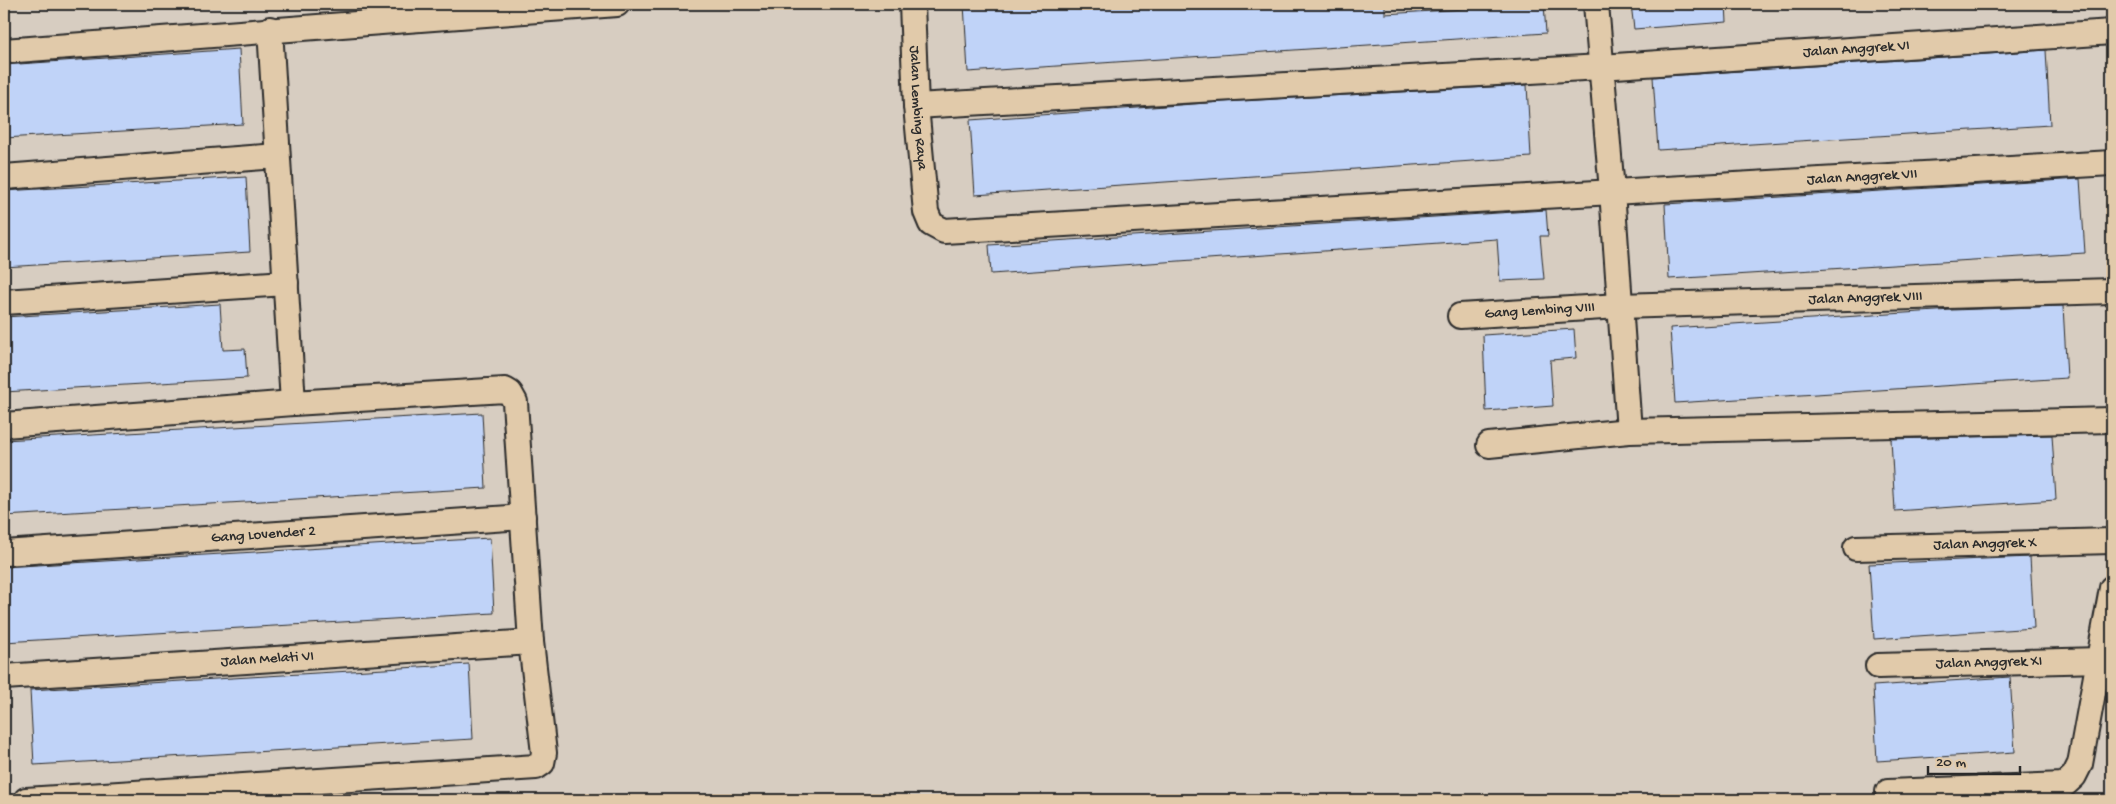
<svg xmlns="http://www.w3.org/2000/svg" width="2116" height="804" viewBox="0 0 2116 804" font-family="'Gochi Hand',sans-serif">
	<style>
		.building { fill: #c0d3f8; stroke: #2b2b2b }
		.lines { fill: none; stroke-linecap: round; stroke-linejoin: round }
		.street-casing { stroke: #2b2b2b; stroke-width: 28 }
		.street { stroke: #e1caaa; stroke-width: 24 }
		.labels { text-anchor: middle; dominant-baseline: central; stroke-width: 4; stroke-linejoin: round; paint-order: stroke }
		.street-label { font-size: 15px; fill: #2b2b2b; stroke: #e1caaa }
	</style>
	<rect width="100%" height="100%" fill="#d7cdc1"/>
	<filter id="ink" filterUnits="userSpaceOnUse"><feTurbulence type="fractalNoise" baseFrequency=".02" numOctaves="2"/><feDisplacementMap in="SourceGraphic" scale="10" xChannelSelector="R" yChannelSelector="G"/><feConvolveMatrix kernelMatrix="1 2 1 2 8 2 1 2 1" color-interpolation-filters="sRGB"/></filter>
	<g filter="url(#ink)">
		<path class="building" d="M964,4H1385V14L1544,4L1546,33L968,72Z
			M1631,4H1726L1727,22L1634,29Z
			M239,49L243,124L4,138V65Z
			M2046,50L2050,125L1658,150L1653,77Z
			M1527,85L1531,157L975,195L970,120L1221,102Z
			M246,177L250,252L4,267V191Z
			M2080,179L2085,253L1669,279L1665,204Z
			M1546,210L1548,236H1540L1544,279L1500,281L1497,239L991,274L989,245Z
			M220,304L223,350L245,349L247,378L4,392V317Z
			M2063,306L2067,378L1675,403L1670,328L1952,310Z
			M1574,329L1576,358L1550,360L1553,406L1486,411L1483,335Z
			M482,413L486,488L4,516V440Z
			M2052,435L2056,500L1895,511L1891,439Z
			M490,538L494,613L4,642V567Z
			M2030,557L2034,628L1874,639L1869,564Z
			M469,664L473,739L34,765L30,690Z
			M2010,677L2015,752L1877,761L1873,686Z"/>
		<g class="lines">
			<defs>
				<g id="street">
					<path id="s1" d="M912,4L916,106L926,212L931,224L944,231L2112,163"/>
					<path d="M1596,4L1612,191L1629,431"/>
					<path d="M270,29L293,403"/>
					<path d="M4,51L617,4"/>
					<path id="s2" d="M916,106L1601,67L2112,32"/>
					<path d="M4,177L277,156"/>
					<path d="M4,302L286,283"/>
					<path id="s3" d="M1460,316L1619,306L2112,291"/>
					<path d="M4,425L293,403L505,390L510,393L515,402L531,642L544,753L542,763L536,767L26,800"/>
					<path d="M1489,445L1629,431L2112,420"/>
					<path id="s4" d="M1856,548L2112,541"/>
					<path id="s5" d="M4,553L523,517"/>
					<path id="s6" d="M1878,666L2100,660"/>
					<path id="s7" d="M4,677L531,642"/>
					<path d="M1888,792L2064,785L2074,776L2080,764L2112,588"/>
				</g>
			</defs>
			<use href="#street" class="street-casing"/>
			<use href="#street" class="street"/>
		</g>
	</g>
	<g class="labels">
		<g class="street-label">
			<text stroke="none"><textPath href="#s2" startOffset="942">Jalan Anggrek VI</textPath></text>
			<text stroke="none"><textPath href="#s1" startOffset="104">Jalan Lembing Raya</textPath></text>
			<text stroke="none"><textPath href="#s1" startOffset="1156">Jalan Anggrek VII</textPath></text>
			<text stroke="none"><textPath href="#s3" startOffset="406">Jalan Anggrek VIII</textPath></text>
			<text stroke="none"><textPath href="#s3" startOffset="80">Gang Lembing VIII</textPath></text>
			<text stroke="none"><textPath href="#s5" startOffset="260">Gang Lovender 2</textPath></text>
			<text stroke="none"><textPath href="#s4" startOffset="129">Jalan Anggrek X</textPath></text>
			<text stroke="none"><textPath href="#s7" startOffset="264">Jalan Melati VI</textPath></text>
			<text stroke="none"><textPath href="#s6" startOffset="111">Jalan Anggrek XI</textPath></text>
		</g>
	</g>
	<rect width="2116" height="804" fill="none" stroke="#e1caaa" stroke-width="20"/>
	<rect x="10" y="10" width="2096" height="784" fill="none" stroke="#2b2b2b" stroke-width="2" filter="url(#ink)"/>
	<path d="M1928 766v8h92v-8" fill="none" stroke="#2b2b2b" stroke-width="2.5"/>
	<text x="1936" y="766" font-size="15" fill="#2b2b2b" stroke="#e1caaa" stroke-width="4" paint-order="stroke">20 m</text>
</svg>
